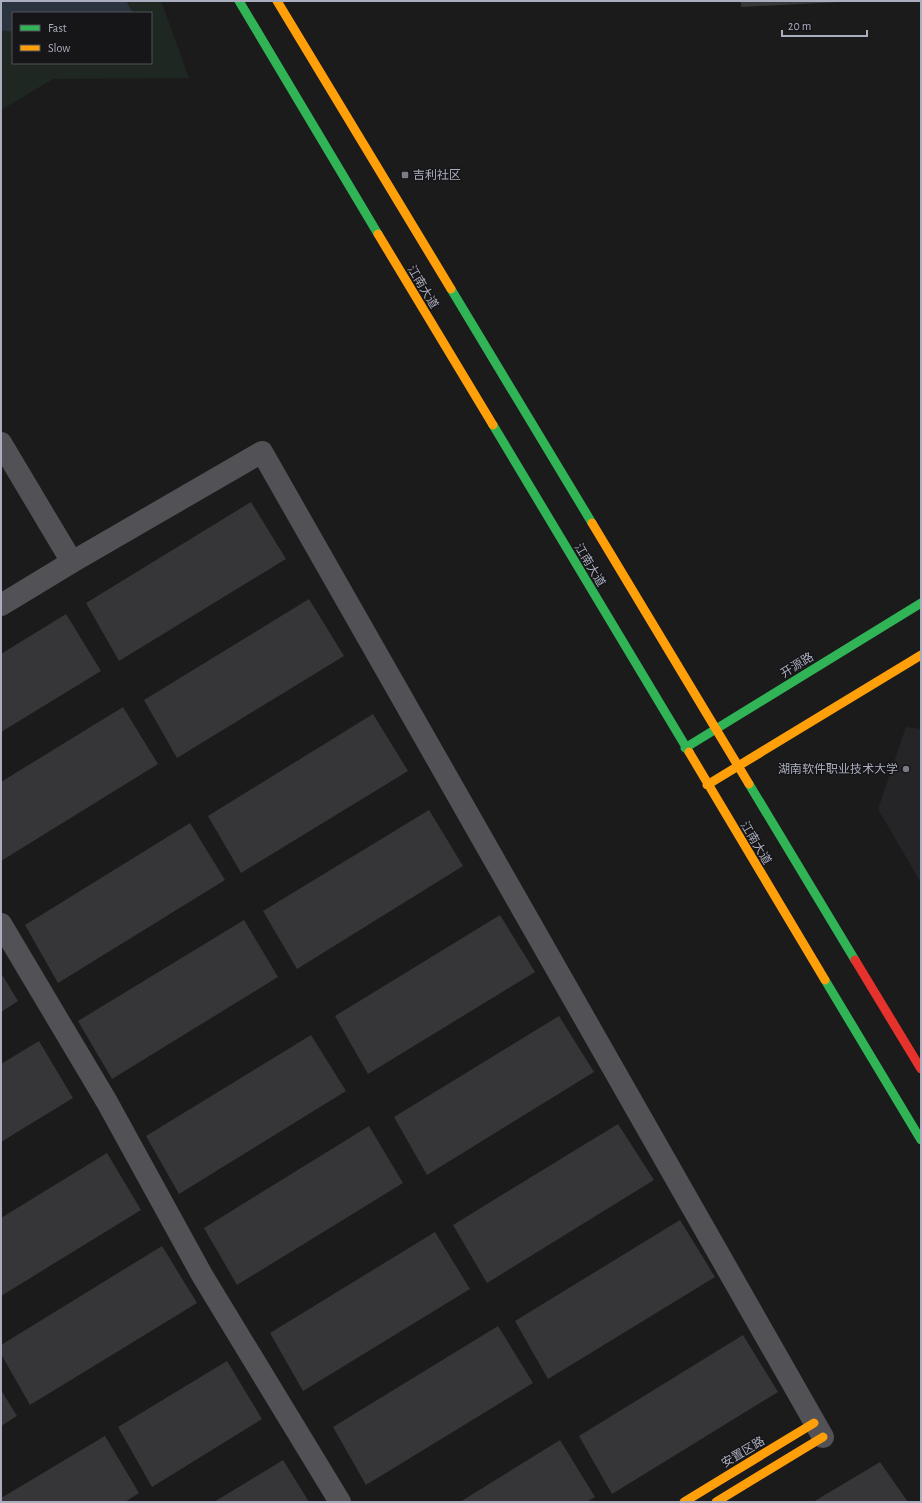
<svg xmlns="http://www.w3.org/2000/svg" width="922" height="1503" viewBox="0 0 922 1503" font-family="'Alegreya Sans','Noto Sans SC',sans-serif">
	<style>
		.built { fill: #252528 }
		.green { fill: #1e2721; fill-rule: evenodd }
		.water { fill: #2c343f }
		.building { fill: #363638 }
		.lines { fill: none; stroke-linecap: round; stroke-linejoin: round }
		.street { stroke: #515156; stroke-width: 22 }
		.fast { stroke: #30b455; stroke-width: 9 }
		.slow { stroke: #ff9f0a; stroke-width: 9 }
		.jam { stroke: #e5322d; stroke-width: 9 }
		.poi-dot { fill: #797b85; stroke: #161518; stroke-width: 1.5 }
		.labels { text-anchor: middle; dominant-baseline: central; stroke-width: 3; stroke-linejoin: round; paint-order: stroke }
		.poi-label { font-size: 12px; fill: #abaebe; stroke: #161518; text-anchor: start }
		.street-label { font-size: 12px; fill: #abaebe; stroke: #161518 }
	</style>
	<rect width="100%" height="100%" fill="#1b1b1c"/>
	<path class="built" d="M906,727L921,729V883L878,809Z"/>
	<path class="green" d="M1,1H161L189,78L53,79L1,110ZM13,13H151V63H13Z"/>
	<path class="water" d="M1,1H126L133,13H13V32L1,30Z"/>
	<path class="building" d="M741,1H842V2L741,7Z
		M251,502L286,559L119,661L86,603Z
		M309,599L344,656L177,758L144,700Z
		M66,614L101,671L1,732V654Z
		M123,707L158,764L1,861V782Z
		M373,714L408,771L241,873L208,816Z
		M429,810L463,866L297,969L263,911Z
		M190,823L225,880L58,983L25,925Z
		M500,915L535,972L368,1074L335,1016Z
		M244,920L278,977L112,1079L78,1021Z
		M1,973L18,1001L1,1012Z
		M559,1016L594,1072L427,1175L394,1117Z
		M311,1035L346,1091L179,1194L146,1136Z
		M39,1041L73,1098L1,1142V1064Z
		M618,1124L654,1180L487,1283L453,1225Z
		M369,1126L403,1183L237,1285L204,1228Z
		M107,1153L141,1210L1,1296V1218Z
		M680,1220L715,1277L548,1379L515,1321Z
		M435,1232L470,1289L303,1391L270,1333Z
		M162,1246L197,1303L30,1405L1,1354V1345Z
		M498,1326L533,1383L366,1485L333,1427Z
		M743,1335L778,1392L612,1494L579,1436Z
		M227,1361L262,1419L152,1487L118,1427Z
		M1,1390L17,1416L1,1426Z
		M105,1436L139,1493L125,1502H1V1498Z
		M560,1440L595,1497L587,1502H460Z
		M283,1460L309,1502H214Z
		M880,1462L908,1502H813Z"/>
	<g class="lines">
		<path class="street" d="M1,443L72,562L1,605
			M72,562L262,452L823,1437
			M1,924L107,1102L202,1275L340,1502"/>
		<path class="fast" d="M239,1L378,234
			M451,289L592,523
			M493,425L689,752
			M685,748L921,603
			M749,784L855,960
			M825,980L921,1140"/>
		<path class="slow" d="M277,1L451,289
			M378,234L493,425
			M592,523L749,784
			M689,752L825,980
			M707,785L921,655
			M684,1502L814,1423
			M716,1502L823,1437"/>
		<path class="jam" d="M855,960L921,1069"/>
	</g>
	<g class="poi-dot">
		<rect x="401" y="171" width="8" height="8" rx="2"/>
		<circle cx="906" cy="769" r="4"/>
	</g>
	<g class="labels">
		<g class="poi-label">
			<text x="413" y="175">吉利社区</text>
			<text x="898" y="769" text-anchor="end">湖南软件职业技术大学</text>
		</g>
		<g class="street-label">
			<text transform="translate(423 287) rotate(59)">江南大道</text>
			<text transform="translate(590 565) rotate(59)">江南大道</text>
			<text transform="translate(797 665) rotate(-32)">开源路</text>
			<text transform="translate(756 843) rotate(59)">江南大道</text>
			<text transform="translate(743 1452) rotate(-31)">安置区路</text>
		</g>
	</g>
	<rect width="922" height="1503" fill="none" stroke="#abaebe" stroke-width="4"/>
	<rect x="12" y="12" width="140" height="52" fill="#161518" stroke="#52525a"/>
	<rect x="20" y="25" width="20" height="6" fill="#30b455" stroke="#52525a"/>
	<text x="48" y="32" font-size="12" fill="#abaebe">Fast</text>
	<rect x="20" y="45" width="20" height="6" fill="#ff9f0a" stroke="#52525a"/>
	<text x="48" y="52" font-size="12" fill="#abaebe">Slow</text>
	<path d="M782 30v6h85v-6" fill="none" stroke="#abaebe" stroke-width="2"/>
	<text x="788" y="30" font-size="12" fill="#abaebe" stroke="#161518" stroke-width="3" paint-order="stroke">20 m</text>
</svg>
